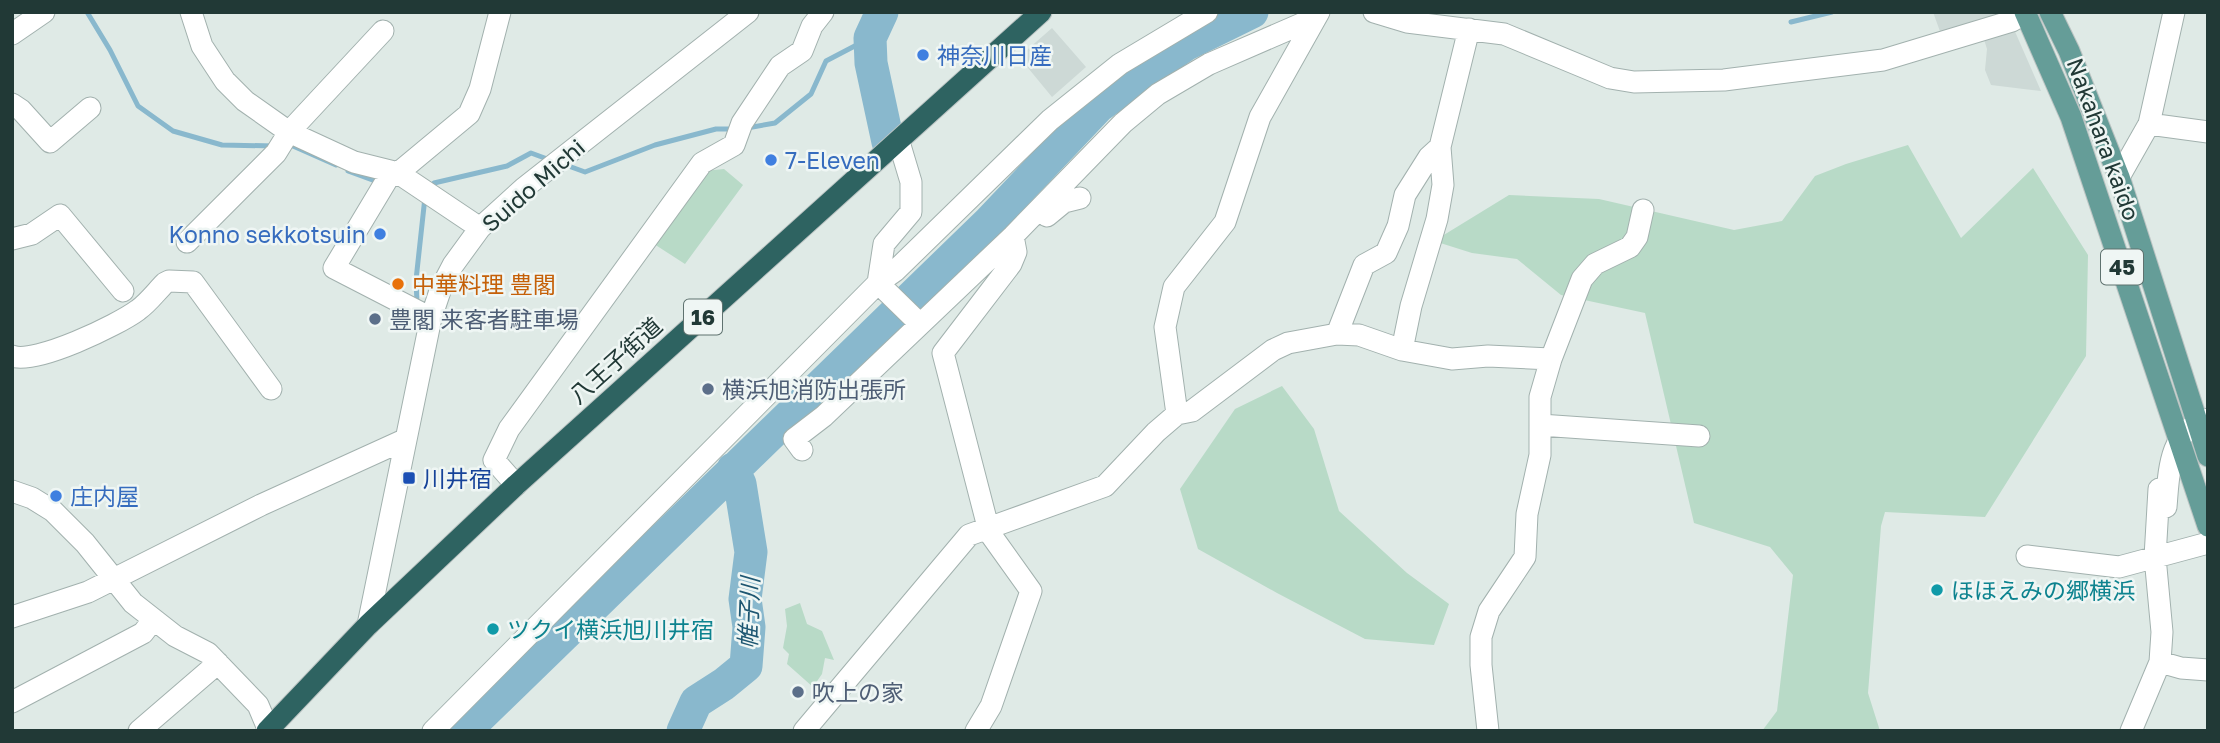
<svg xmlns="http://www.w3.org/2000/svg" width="2220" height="743" viewBox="0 0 2220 743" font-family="'Golos Text','Noto Sans JP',sans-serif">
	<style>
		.built { fill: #cdd9d6 }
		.green { fill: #b8dac7 }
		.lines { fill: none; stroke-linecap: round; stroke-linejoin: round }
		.stream { stroke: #89b8cd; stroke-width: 5 }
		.river { stroke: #89b8cd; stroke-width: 33 }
		.minor-casing { stroke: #a2b1ae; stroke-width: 23 }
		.major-casing { stroke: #bcc4c3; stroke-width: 23 }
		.highway-casing { stroke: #bcc4c3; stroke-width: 23 }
		.minor { stroke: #fff; stroke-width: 21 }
		.major { stroke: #659d98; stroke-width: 21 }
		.highway { stroke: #2e6361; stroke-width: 21 }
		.shop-dot { fill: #3f7fe0; stroke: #eff6f4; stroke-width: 2.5 }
		.food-dot { fill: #e8710a; stroke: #eff6f4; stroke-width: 2.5 }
		.service-dot { fill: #5c6f8a; stroke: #eff6f4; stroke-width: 2.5 }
		.transit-dot { fill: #1a4fb4; stroke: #eff6f4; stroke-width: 2.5 }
		.culture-dot { fill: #0f9aa8; stroke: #eff6f4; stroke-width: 2.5 }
		.labels { text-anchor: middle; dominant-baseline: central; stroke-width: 5; stroke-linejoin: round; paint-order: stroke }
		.shield { fill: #eff6f4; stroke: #5f726f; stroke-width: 2 }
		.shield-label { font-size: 21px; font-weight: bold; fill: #213936 }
		.shop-label { font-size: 23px; fill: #366cbe; stroke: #eff6f4; text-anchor: start }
		.street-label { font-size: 23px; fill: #213936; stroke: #eff6f4 }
		.food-label { font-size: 23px; fill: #c56008; stroke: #eff6f4; text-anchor: start }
		.service-label { font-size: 23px; fill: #4e5e75; stroke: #eff6f4; text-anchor: start }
		.transit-label { font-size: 23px; fill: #164399; stroke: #eff6f4; text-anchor: start }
		.culture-label { font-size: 23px; fill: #0d838f; stroke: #eff6f4; text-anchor: start }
		.water-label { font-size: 24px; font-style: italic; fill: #1e5671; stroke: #eff6f4 }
	</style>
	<rect width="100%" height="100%" fill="#dfeae6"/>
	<path class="built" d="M1933,12H2005L1942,37Z
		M2013,27L2041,91L1991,85L1985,70L1987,49L1983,36Z
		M1052,28L1086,67L1052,97L1019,57Z"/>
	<path class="green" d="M1908,145L1961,238L2033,168L2088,255L2086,356L1985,517L1885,512L1881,526L1868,693L1880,731H1762L1777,711L1793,575L1770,547L1694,523L1645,313L1561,295L1517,259L1472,253L1434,241L1509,195L1599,199L1734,230L1782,221L1815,176L1846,164Z
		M724,169L743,185L685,264L654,244L704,171Z
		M1282,386L1314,429L1339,511L1407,573L1449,604L1434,645L1365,639L1277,593L1198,549L1180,489L1235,409Z
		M800,603L807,624L822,631L834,660L825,658L822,674L813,687L787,664L789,654L783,648L787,626L785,609Z"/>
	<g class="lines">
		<path class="stream" d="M87,12L110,50L138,106L173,131L222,145L274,146
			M1791,22L1832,12
			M747,128L775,123L811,94L826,61L870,38
			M287,146H293L336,165
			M563,164L585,172L655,145L716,129H734
			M348,171L378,182
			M430,189L434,183L507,166L531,153L550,160
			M417,303L416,280L425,197"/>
		<path class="river" d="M882,12L870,38L871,63L888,142
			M465,731L989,222L1099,106L1185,45L1252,12
			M683,731L696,702L724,684L746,666L749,627L745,599L751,552L740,484L733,469"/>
		<defs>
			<path id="minor" d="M191,12L202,46L225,81L245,101L289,132L354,162L398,173L480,228
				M1374,12L1407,22L1504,34L1610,78L1634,82L1724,80L1883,60L2012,21L2027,12
				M12,34L44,12
				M12,104L21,110L50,142L90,108
				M2149,124L2208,132
				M899,142L911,182V212L884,244L878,283L920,324
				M2119,177L2149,124L2174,12
				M1047,216L1064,202L1080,198
				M12,239L32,234L60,215L123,291
				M187,242L276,153L289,132L383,31
				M431,318L334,268L388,178L398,173L469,114L480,89L500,12
				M1337,334L1364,265L1386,253L1398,226L1405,195L1429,157L1440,147L1469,29
				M1402,350L1411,306L1437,219L1443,185L1440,147
				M12,356C35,365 118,325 138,310C148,303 156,292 165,283L169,281L193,282L271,389
				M1177,414L1192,411L1273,350L1288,343L1337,334L1359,335L1402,350L1452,359L1488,356L1551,359
				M1540,425L1699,436
				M802,450L794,439L824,416L1013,236L1123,123L1158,94L1209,64L1315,18
				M516,485L494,460L509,429L702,163L734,145L742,123L780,66L802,51L812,26L823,12
				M12,491L32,498L53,511L85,543L133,603L175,636L208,653L258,705L269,731
				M2166,507C2169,473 2168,430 2208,419
				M988,527L943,353L1011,264L1016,252L1013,236
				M2027,556L2119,567L2208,543
				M12,617L88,592L261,505L404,440
				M368,625L431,318L441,288L453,265L480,228L524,188L748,12
				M2160,662L2181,668L2208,670
				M12,702L143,633L153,620
				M139,731L218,663
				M433,731L878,283L895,271L1050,120L1120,64L1207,12
				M804,731L969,535L1105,486L1156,432L1177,414L1165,327L1174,287L1225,222L1260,117L1319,12
				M976,731L991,706L1031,591L986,528
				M1488,731L1481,665V637L1489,611L1525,557L1527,514L1540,455V397L1551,359L1582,279L1595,264L1630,247L1637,237L1643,210
				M2131,731L2160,662L2162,632L2155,557L2159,489"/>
			<path id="major" d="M2025,12L2071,117L2208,526
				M2050,12L2069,51L2119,177L2208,456"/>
			<path id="highway" d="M267,731L368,625L516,485L1041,12"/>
		</defs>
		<use href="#minor" class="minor-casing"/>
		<use href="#major" class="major-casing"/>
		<use href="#highway" class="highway-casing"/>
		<use href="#minor" class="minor"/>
		<use href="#major" class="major"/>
		<use href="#highway" class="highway"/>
	</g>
	<g class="shop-dot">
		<circle cx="923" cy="55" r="7"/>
		<circle cx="771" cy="160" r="7"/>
		<circle cx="380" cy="234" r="7"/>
		<circle cx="56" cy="496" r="7"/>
	</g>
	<circle class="food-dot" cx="398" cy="284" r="7"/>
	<g class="service-dot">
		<circle cx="375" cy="319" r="7"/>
		<circle cx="708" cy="389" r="7"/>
		<circle cx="798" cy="692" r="7"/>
	</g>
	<rect class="transit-dot" x="402" y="471" width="14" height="14" rx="3.5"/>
	<g class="culture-dot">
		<circle cx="1937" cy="590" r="7"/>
		<circle cx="493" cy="629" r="7"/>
	</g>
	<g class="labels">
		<g class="shield">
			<rect x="2101" y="249.5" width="42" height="35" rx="5"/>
			<rect x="684" y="299.5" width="38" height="35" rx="5"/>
		</g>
		<g class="shield-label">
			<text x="2122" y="267">45</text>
			<text x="703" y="317">16</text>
		</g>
		<g class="shop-label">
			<text x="937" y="55">神奈川日産</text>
			<text x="785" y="160">7-Eleven</text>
			<text x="366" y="234" text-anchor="end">Konno sekkotsuin</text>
			<text x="70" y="496">庄内屋</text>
		</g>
		<g class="street-label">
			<text transform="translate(2104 139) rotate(70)">Nakahara kaido</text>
			<text transform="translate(533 185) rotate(-41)">Suido Michi</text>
			<text transform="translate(615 360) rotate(-42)">八王子街道</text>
		</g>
		<g class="food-label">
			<text x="412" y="284">中華料理 豊閣</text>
		</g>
		<g class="service-label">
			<text x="389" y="319">豊閣 来客者駐車場</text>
			<text x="722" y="389">横浜旭消防出張所</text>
			<text x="812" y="692">吹上の家</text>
		</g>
		<g class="transit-label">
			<text x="423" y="478">川井宿</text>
		</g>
		<g class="culture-label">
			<text x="1951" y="590">ほほえみの郷横浜</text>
			<text x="507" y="629">ツクイ横浜旭川井宿</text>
		</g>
		<g class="water-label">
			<text transform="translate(748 613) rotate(-88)">帷子川</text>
		</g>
	</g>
	<rect width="2220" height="743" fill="none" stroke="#213936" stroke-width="28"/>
</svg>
